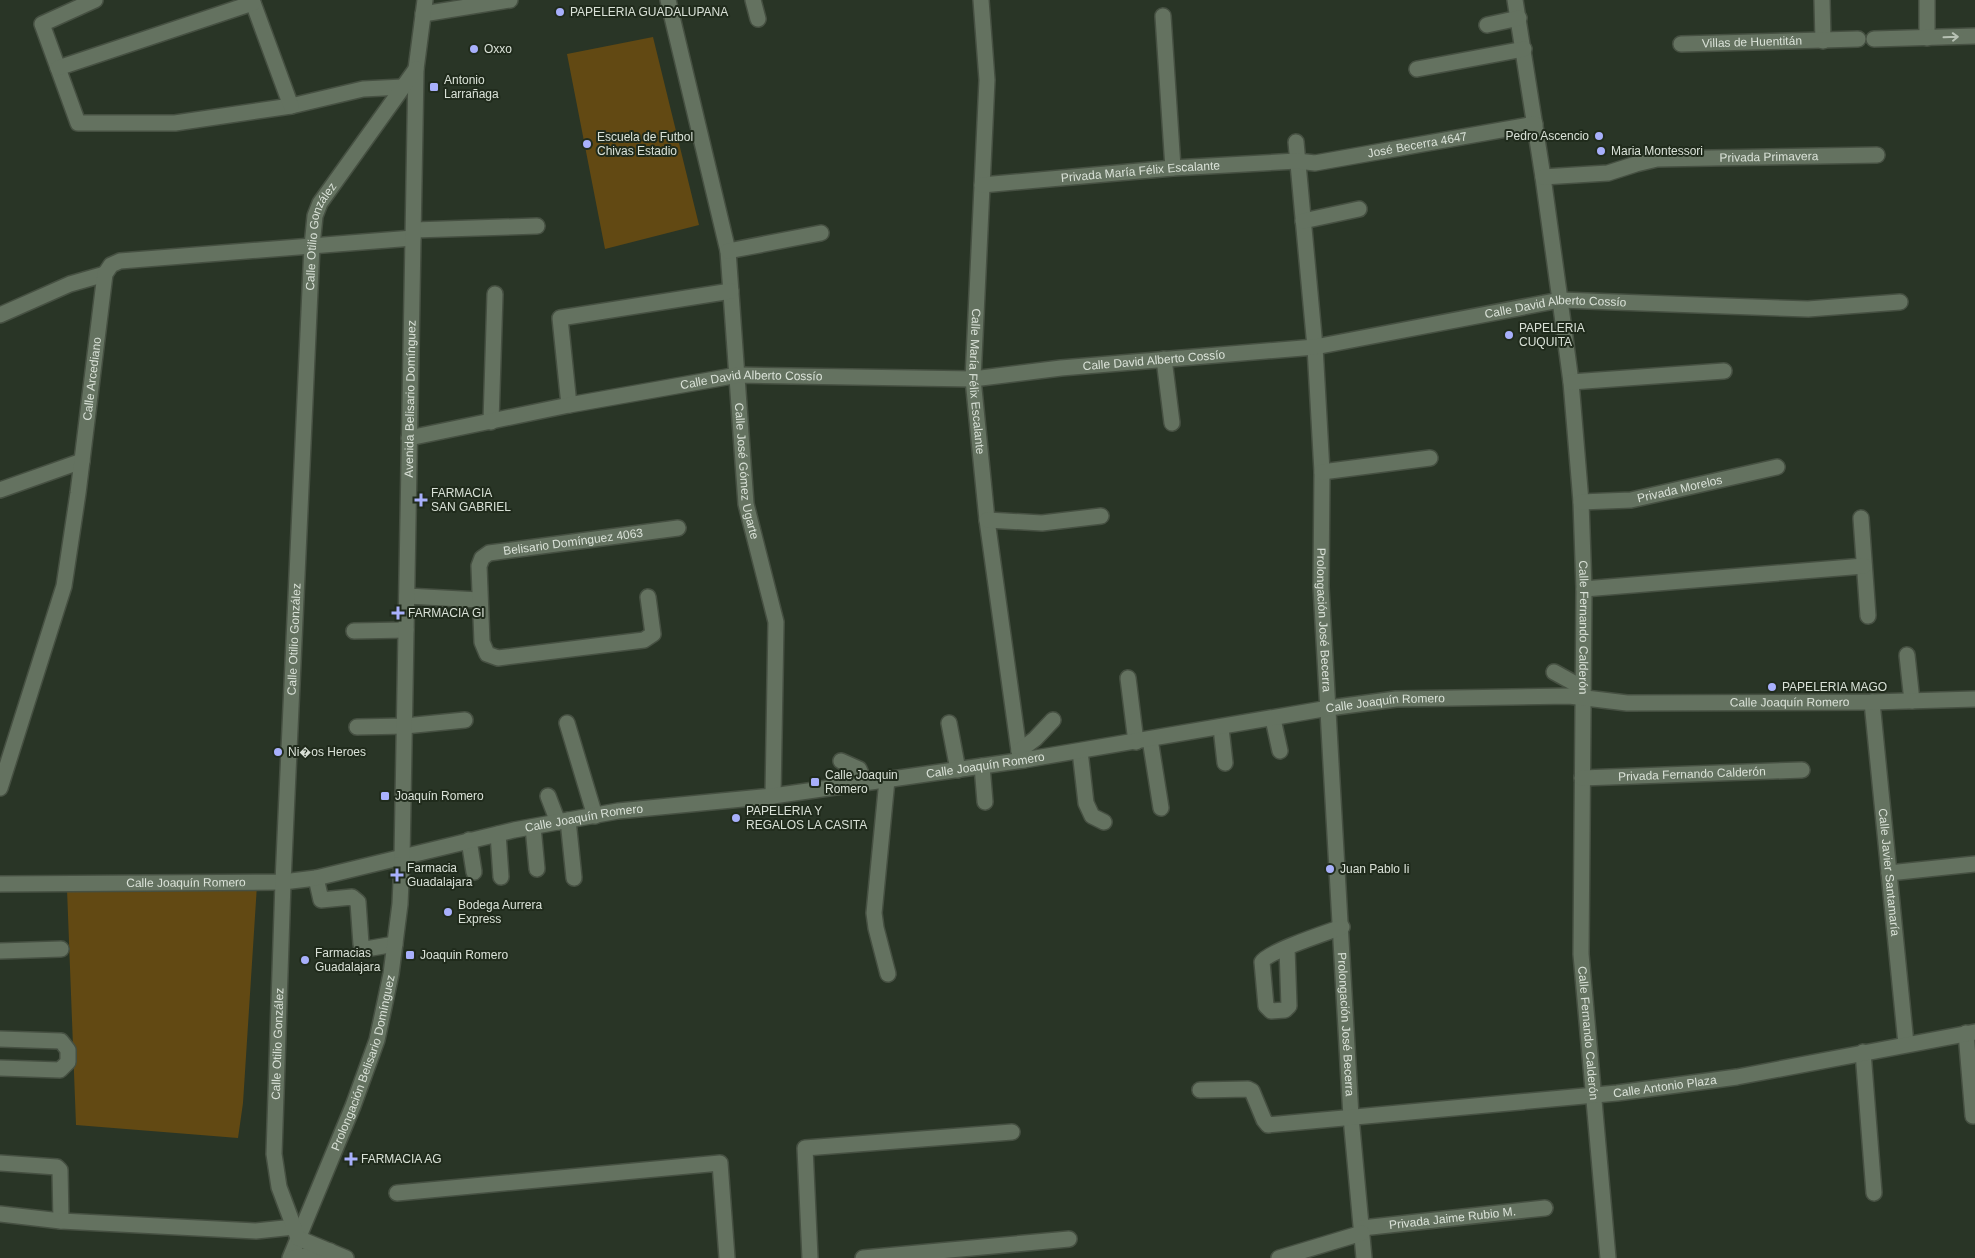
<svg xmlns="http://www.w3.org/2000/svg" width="1975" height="1258" viewBox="0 0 1975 1258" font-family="Arial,sans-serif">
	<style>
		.grass { fill: #624913 }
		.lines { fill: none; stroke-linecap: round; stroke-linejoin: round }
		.minor-casing { stroke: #465042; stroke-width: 18 }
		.minor { stroke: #647260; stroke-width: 15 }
		.oneway { stroke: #b6c0b3 }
		.poi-dot { fill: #a8b0fc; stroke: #202b1c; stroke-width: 2 }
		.labels { text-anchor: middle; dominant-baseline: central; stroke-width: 4; stroke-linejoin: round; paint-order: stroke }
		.poi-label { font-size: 12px; fill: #d9e1d7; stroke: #202b1c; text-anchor: start }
		.street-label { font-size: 12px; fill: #d9e1d7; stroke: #202b1c }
	</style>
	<rect width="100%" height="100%" fill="#293526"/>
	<path class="grass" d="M653,37L699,225L605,249L567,54Z
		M257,885L243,1103L238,1138L76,1125L67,889Z"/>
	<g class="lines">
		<defs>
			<g id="minor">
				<path d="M95,0L42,24L78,123H175L291,106L363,89L403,87"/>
				<path d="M252,0L291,106"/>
				<path id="s1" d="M668,0L728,251L746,504L776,622L773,796"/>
				<path d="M753,0L758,19"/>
				<path id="s2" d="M981,0L987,80L973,379L987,520L1019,751L1024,760"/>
				<path id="s3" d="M1515,0L1543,177L1560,300L1571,382L1581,502L1584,589L1581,954L1608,1258"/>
				<path d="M1822,0L1823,41"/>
				<path d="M1927,0V38"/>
				<path d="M423,14L510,0"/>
				<path d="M1163,16L1173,168"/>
				<path d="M1487,25L1519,18"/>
				<path d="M1874,39L1975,36"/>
				<path id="s4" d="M1681,44L1858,39"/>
				<path d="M58,68L253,3"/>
				<path d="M1417,69L1524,49"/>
				<path id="s5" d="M1296,142L1315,347L1322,472L1321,587L1351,1117L1364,1258"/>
				<path id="s6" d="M1543,177L1608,173L1636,164L1657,159L1877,155"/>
				<path id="s7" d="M982,185L1173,168L1297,161L1315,163L1535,124"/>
				<path d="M1303,221L1359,209"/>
				<path d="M414,230L537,226"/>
				<path d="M728,251L821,233"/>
				<path d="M0,315L70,284L105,274"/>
				<path d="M1164,359L1172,423"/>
				<path d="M1571,382L1724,371"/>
				<path d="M569,405L560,318L731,291"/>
				<path d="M491,422L495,294"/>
				<path id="s8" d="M409,438L569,405L738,375L973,379L1061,368L1315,347L1560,300L1808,309L1900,302"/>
				<path d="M1322,472L1430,458"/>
				<path d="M0,490L82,461"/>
				<path id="s9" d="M1581,502L1631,500L1777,467"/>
				<path d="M1861,518L1868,616"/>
				<path d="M987,520L1042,523L1101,516"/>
				<path d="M1584,589L1864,566"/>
				<path d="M407,596L479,600"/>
				<path id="s10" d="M648,597L653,634L644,640L498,658L487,654L482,642L479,566L482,558L489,553L678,528"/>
				<path d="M354,631L406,630"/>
				<path d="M1907,655L1912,701"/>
				<path d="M1554,672L1583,688"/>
				<path d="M1128,678L1136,742"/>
				<path id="s11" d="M1872,702L1906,1044"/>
				<path d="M1273,719L1280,751"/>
				<path d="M567,723L595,816"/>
				<path d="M949,723L958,770"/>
				<path d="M357,727L405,726L465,720"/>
				<path d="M1221,728L1225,763"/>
				<path d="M1150,739L1161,808"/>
				<path d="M1019,751L1035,739L1053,720"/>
				<path d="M1080,751L1086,803L1092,816L1104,822"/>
				<path d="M841,761L859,769L865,783"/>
				<path d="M982,766L985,802"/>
				<path id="s12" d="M1582,778L1802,770"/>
				<path d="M887,780L874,913L876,928L888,974"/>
				<path id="s13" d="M0,788L64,586L78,493L105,274L111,265L120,261L413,238"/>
				<path d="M548,796L558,822"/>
				<path d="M568,820L574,878"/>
				<path d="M533,827L537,869"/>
				<path d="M498,834L501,877"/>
				<path d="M469,840L474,872"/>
				<path d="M1889,873L1975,864"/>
				<path d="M316,878L321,900L352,897L358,902L361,944L366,949L395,944"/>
				<path id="s14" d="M0,884L283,882L316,878L514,830L618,811L773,796L1024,760L1329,708L1396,699L1569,696L1627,703L1872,702L1975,699"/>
				<path d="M1287,948L1289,1006L1285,1010L1271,1011L1266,1006L1262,962C1267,952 1328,932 1342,927"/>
				<path d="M0,951L61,949"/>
				<path d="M1966,1033L1973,1116"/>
				<path d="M0,1039L61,1041L68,1050V1062L60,1070L0,1068"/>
				<path d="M1863,1052L1874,1193"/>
				<path id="s15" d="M1200,1090L1248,1089L1252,1091L1264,1120L1268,1125L1617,1093L1737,1077L1975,1032"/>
				<path d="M0,1163L57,1167L60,1170L61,1221"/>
				<path d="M397,1193L720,1163L727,1258"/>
				<path d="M0,1214L61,1221L256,1231L294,1227"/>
				<path id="s16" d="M1362,1228L1545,1208"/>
				<path id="s17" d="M290,1258L353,1106L377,1040L391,974L400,904L402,858L416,69L425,0"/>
				<path d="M293,1258L330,1251"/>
				<path id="s18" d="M346,1258L298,1238L279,1187L274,1154L283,882L312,246L315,216L320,203L416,69"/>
				<path d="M810,1258L805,1148L1012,1132"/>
				<path d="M863,1258L1069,1239"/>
				<path d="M1279,1258L1362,1233"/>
			</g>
		</defs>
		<use href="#minor" class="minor-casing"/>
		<use href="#minor" class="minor"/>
	</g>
	<defs><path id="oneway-shaft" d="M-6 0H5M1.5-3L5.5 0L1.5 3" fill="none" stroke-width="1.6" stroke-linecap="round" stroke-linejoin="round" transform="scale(1.25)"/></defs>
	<use class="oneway" href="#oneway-shaft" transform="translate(1951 37) rotate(-2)"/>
	<g class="poi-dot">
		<circle cx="560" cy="12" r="5"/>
		<circle cx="474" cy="49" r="5"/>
		<rect x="429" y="82" width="10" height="10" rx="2.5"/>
		<circle cx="1599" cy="136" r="5"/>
		<circle cx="587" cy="144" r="5"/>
		<circle cx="1601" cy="151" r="5"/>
		<circle cx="1509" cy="335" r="5"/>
		<path d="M418.5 492.5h5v5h5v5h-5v5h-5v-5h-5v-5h5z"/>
		<path d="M395.5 605.5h5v5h5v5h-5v5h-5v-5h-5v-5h5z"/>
		<circle cx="1772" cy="687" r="5"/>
		<circle cx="278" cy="752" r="5"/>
		<rect x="810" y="777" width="10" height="10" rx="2.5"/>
		<rect x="380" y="791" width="10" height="10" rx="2.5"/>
		<circle cx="736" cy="818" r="5"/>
		<circle cx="1330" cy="869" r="5"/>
		<path d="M394.5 867.5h5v5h5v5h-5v5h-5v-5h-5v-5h5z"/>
		<circle cx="448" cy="912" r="5"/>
		<rect x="405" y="950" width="10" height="10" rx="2.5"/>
		<circle cx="305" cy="960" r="5"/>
		<path d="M348.5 1151.5h5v5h5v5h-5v5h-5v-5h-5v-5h5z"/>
	</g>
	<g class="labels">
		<g class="poi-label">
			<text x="570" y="12">PAPELERIA GUADALUPANA</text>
			<text x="484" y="49">Oxxo</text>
			<text x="444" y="80">Antonio<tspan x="444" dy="14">Larrañaga</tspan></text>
			<text x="1589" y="136" text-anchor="end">Pedro Ascencio</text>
			<text x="597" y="137">Escuela de Futbol<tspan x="597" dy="14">Chivas Estadio</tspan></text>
			<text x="1611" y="151">Maria Montessori</text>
			<text x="1519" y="328">PAPELERIA<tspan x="1519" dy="14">CUQUITA</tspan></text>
			<text x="431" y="493">FARMACIA<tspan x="431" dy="14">SAN GABRIEL</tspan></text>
			<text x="408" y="613">FARMACIA GI</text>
			<text x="1782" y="687">PAPELERIA MAGO</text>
			<text x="288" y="752">Ni�os Heroes</text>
			<text x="825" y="775">Calle Joaquin<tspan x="825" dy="14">Romero</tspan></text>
			<text x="395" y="796">Joaquín Romero</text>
			<text x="746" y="811">PAPELERIA Y<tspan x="746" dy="14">REGALOS LA CASITA</tspan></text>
			<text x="407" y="868">Farmacia<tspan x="407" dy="14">Guadalajara</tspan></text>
			<text x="1340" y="869">Juan Pablo Ii</text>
			<text x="458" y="905">Bodega Aurrera<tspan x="458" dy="14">Express</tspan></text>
			<text x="315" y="953">Farmacias<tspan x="315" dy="14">Guadalajara</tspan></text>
			<text x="420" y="955">Joaquin Romero</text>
			<text x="361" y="1159">FARMACIA AG</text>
		</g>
		<g class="street-label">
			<text stroke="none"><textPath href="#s4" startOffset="71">Villas de Huentitán</textPath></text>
			<text stroke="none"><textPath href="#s7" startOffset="438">José Becerra 4647</textPath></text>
			<text stroke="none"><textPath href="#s6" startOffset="228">Privada Primavera</textPath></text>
			<text stroke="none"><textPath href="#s7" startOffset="159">Privada María Félix Escalante</textPath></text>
			<text stroke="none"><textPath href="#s18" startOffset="1060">Calle Otilio González</textPath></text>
			<text stroke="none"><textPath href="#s8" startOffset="1158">Calle David Alberto Cossío</textPath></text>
			<text stroke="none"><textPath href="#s8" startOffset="752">Calle David Alberto Cossío</textPath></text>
			<text stroke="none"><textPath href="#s13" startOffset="421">Calle Arcediano</textPath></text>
			<text stroke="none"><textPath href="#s8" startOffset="348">Calle David Alberto Cossío</textPath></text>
			<text stroke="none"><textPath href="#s2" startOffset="382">Calle María Félix Escalante</textPath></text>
			<text stroke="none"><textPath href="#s17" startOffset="878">Avenida Belisario Domínguez</textPath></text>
			<text stroke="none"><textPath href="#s1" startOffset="479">Calle José Gómez Ugarte</textPath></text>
			<text stroke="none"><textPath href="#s9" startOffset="100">Privada Morelos</textPath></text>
			<text stroke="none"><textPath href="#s10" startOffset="398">Belisario Domínguez 4063</textPath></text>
			<text stroke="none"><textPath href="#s5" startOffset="479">Prolongación José Becerra</textPath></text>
			<text stroke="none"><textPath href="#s3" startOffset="632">Calle Fernando Calderón</textPath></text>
			<text stroke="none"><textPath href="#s18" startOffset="655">Calle Otilio González</textPath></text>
			<text stroke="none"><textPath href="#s14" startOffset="1806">Calle Joaquín Romero</textPath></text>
			<text stroke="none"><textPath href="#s14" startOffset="1401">Calle Joaquín Romero</textPath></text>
			<text stroke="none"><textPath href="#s14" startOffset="996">Calle Joaquín Romero</textPath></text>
			<text stroke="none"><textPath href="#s12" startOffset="110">Privada Fernando Calderón</textPath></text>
			<text stroke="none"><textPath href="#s14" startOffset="591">Calle Joaquín Romero</textPath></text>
			<text stroke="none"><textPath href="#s11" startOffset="171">Calle Javier Santamaría</textPath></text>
			<text stroke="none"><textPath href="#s14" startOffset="186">Calle Joaquín Romero</textPath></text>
			<text stroke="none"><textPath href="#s5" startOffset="884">Prolongación José Becerra</textPath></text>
			<text stroke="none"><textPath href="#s3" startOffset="1038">Calle Fernando Calderón</textPath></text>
			<text stroke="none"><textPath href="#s18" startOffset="250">Calle Otilio González</textPath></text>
			<text stroke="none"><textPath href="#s17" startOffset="209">Prolongación Belisario Domínguez</textPath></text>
			<text stroke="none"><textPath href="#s15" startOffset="489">Calle Antonio Plaza</textPath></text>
			<text stroke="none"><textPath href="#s16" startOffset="91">Privada Jaime Rubio M.</textPath></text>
		</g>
	</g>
</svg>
